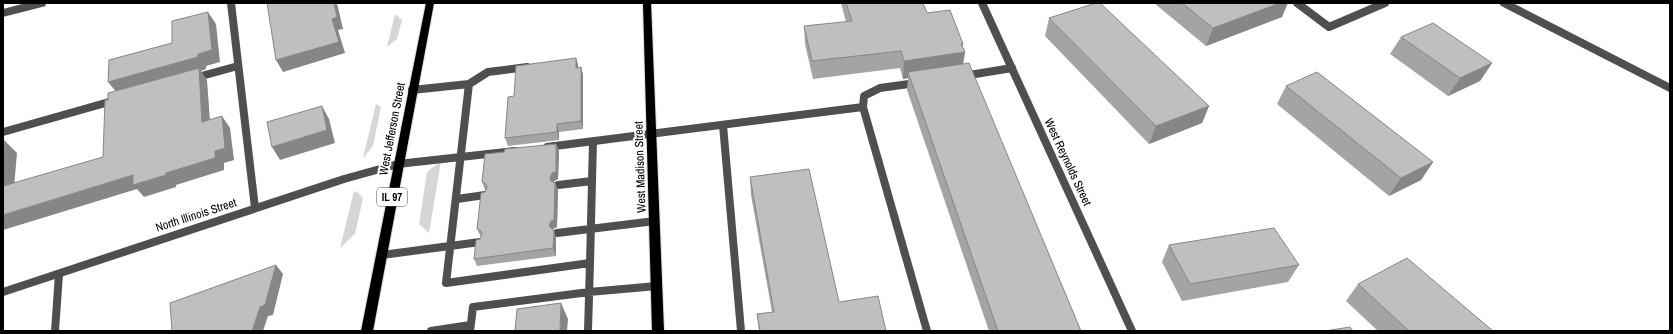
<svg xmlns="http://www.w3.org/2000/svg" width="1673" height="334" viewBox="0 0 1673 334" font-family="'Archivo Narrow',sans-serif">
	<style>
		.green { fill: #d6d6d6 }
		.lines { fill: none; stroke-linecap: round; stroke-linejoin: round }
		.primary-casing { stroke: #dbdbdb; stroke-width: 2 }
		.service { stroke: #4f4f4f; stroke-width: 8 }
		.minor { stroke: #4f4f4f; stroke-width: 8 }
		.primary { fill: #000; fill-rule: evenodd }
		.wall { fill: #a4a4a4 }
		.shaded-wall { fill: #868686 }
		.building { fill: #bfbfbf; stroke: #868686 }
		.labels { text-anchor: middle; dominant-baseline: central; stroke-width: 4; stroke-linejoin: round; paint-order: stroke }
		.shield { fill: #fff; stroke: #4c4c4c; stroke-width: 1 }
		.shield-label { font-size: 11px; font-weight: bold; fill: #000 }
		.street-label { font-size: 12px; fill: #000; stroke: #fff }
	</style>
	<rect width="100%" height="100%" fill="#fff"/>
	<path class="green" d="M395,14L402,20L397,39L387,47Z
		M376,104L381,107L373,146L363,158Z
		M441,161L429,233L419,224L427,172Z
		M354,191L358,193L363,198L355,234L340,248Z"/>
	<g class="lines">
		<defs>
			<path id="primary" d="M426,3H434L373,331H361Z
				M643,3H651L664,331H652Z"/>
		</defs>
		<use href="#primary" class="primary-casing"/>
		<path class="service" d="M231,3L255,208
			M1297,3L1329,27L1385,3
			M1504,3L1670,88
			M527,67L488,72L469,84L446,283L590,263L593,141
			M963,76L1012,68
			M194,78L238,66
			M412,90L469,84
			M863,107L927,331
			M723,125L741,331
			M3,132L116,100
			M547,147L863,107L864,96L880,88L916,83
			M398,164L515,151
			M558,185L592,181
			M457,199L485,195
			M557,233L655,221
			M382,255L480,242
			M55,331L59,274
			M431,331L470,325
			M470,331L473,307L589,292L657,286
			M588,331L590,263"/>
		<path class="minor" d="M982,3L1132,331
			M3,13L42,3
			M3,292L344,179L398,164"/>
		<use href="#primary" class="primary"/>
	</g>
	<path class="wall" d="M841,3H923L927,13L963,44V48L965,52L963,64L1081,331H989L907,90L908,78L903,79L900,68L813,79L805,44L804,26L846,22Z
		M1154,3H1280L1282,17L1206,46Z
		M1049,18L1209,106L1202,123L1149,144L1045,36Z
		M1401,37L1492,63L1480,81L1448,96L1390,54Z
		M576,58L578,65V68L581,67L583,75V129L559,132V140L508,146L505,138L514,96Z
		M1286,86L1433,162L1421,180L1389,196L1277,104Z
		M556,144L559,151L558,179L554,181V182L555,183L558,190L557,227L553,229V230L556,238V256L477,266L474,259L481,237L477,229L486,190H485L482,182L504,152Z
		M750,177L839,302L886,331H759L757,314L772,312L751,195Z
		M1169,245L1299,265L1288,282L1182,301L1162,262Z
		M1358,284L1493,331H1378L1346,301Z"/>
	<path class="shaded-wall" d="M334,3H337L343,29L338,30L345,53L283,72L276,60Z
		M1280,3H1288L1282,17L1206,46L1213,28Z
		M208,12L216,24L220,62L206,66V69L201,71L207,80L211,134L118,94L108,82L198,54Z
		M965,52L962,70L908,72V78L903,79L904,61Z
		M576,58L578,65V76L576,68Z
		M1492,63L1480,81L1448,96L1460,78Z
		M581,67L583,75V129L581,121Z
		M322,106L329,119L335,143L280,160L272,147Z
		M1209,106L1202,123L1149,144L1156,126Z
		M222,116L230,128L234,160L224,163V170L176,185V187L144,197L137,189L3,230V215L133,175L215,151Z
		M557,124L559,132V140L557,132Z
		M5,141L17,153L13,199L3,190V163Z
		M556,144L559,151L558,179L554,181L553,185L550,178Z
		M1433,162L1421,180L1389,196L1401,178Z
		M555,183L558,190L557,227L553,229L552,233L549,226Z
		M554,231L556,238V256L553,248Z
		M276,265L283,274L273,315L268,316L263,331H252L260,307Z
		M561,303L568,319L567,331H560Z"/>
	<path class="building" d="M267,3H334L337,17L332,19L339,42L276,60Z
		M846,3H923L927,13L950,10L963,44H961L965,52L904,61L901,51L812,61L804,26L852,21Z
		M1096,3H1100L1209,106L1156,126L1049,18Z
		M1182,3H1280L1213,28Z
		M208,12L212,50L198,54V57L108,82L109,60L172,43V21Z
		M1433,23L1492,63L1460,78L1401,37Z
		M576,58V68L581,67V121L557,124V132L505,138L508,97L514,96L516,66Z
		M969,63L1081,331H998L908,72Z
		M199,68L202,122L222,116L225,148L215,151V158L166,173V175L133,185V175L3,215V186L103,157L105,100H108V93Z
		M1317,72L1433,162L1401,178L1286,86Z
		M322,106L327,130L272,147L267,122Z
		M3,141H5L3,163Z
		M556,144V172L552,173L550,178L551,181L555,183L554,220L551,221L549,226L554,231L553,248L474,259L476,240L480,239L482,234L481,231L477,229L481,193L485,192L487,187L486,184L482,182L485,154L504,152L505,149Z
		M809,169L839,302L878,296L886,331H760L757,314L774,312L750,177Z
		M1274,228L1299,265L1190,284L1169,245Z
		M1407,258L1493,331H1409L1358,284Z
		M276,265L265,305L260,307L252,331H172L170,303Z
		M561,303L560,331H515L517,309Z
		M1350,327L1353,331H1325Z"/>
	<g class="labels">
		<rect class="shield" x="377" y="188" width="30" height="18" rx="3"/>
		<g class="shield-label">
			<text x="392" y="197">IL 97</text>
		</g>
		<g class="street-label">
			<text transform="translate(392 129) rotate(-79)">West Jefferson Street</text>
			<text transform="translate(1068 162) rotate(65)">West Reynolds Street</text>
			<text transform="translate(640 167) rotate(-92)">West Madison Street</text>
			<text transform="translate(196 215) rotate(-18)">North Illinois Street</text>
		</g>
	</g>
	<rect width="1673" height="334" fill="none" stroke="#000000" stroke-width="8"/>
</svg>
